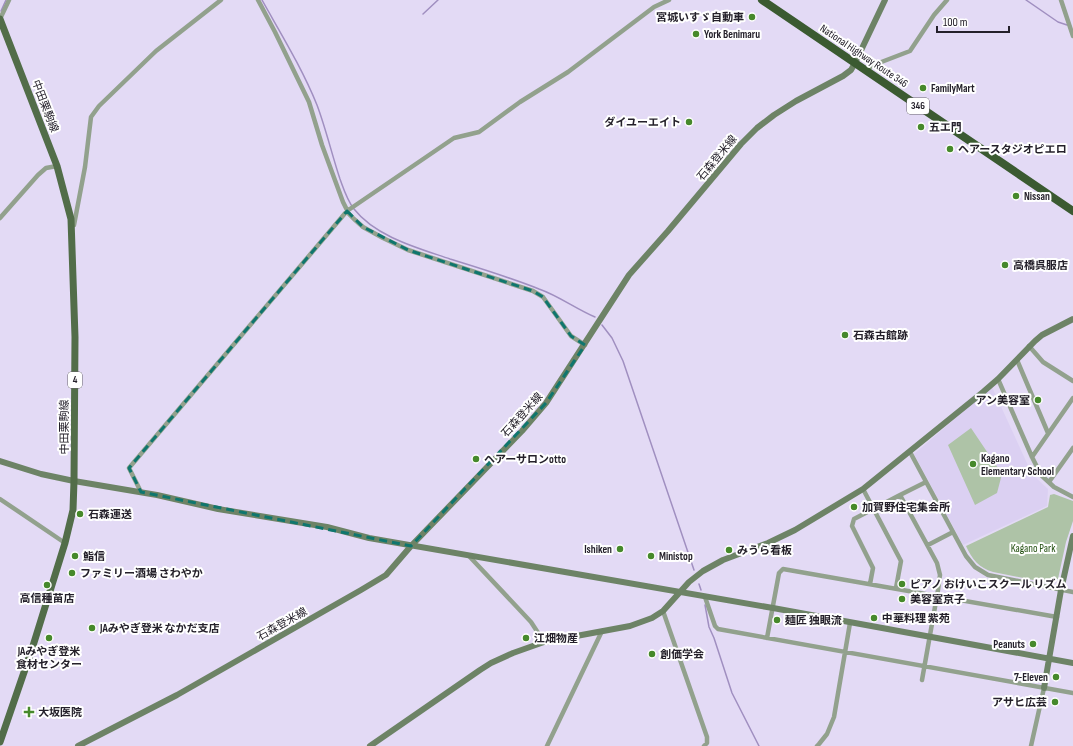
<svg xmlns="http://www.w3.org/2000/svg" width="1073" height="746" viewBox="0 0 1073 746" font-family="'Sofia Sans Condensed','Noto Sans JP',sans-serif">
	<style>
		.built { fill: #dbd0f2 }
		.green { fill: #aec3a7 }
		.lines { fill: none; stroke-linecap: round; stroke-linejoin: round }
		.stream { stroke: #a08fc0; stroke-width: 1.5 }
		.street { stroke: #92a18d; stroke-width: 4.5 }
		.secondary { stroke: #6d8366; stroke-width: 6 }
		.primary { stroke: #526d49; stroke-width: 7 }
		.highway { stroke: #3b5a31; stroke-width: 8 }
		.marked { fill: none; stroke: #0f766e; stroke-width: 3; stroke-dasharray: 8 5; stroke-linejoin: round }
		.poi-dot { fill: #46892b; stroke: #fff; stroke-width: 1.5 }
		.labels { text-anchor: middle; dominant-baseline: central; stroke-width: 4; stroke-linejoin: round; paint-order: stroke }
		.shield { fill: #fff; stroke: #66636a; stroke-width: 1 }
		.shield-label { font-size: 10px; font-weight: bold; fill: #24202a }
		.poi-label { font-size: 11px; font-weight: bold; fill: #24202a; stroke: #fff; text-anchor: start }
		.street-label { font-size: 11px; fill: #24202a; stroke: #fff }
		.park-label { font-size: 11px; fill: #255112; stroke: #fff }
	</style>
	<rect width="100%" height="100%" fill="#e3daf5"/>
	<path class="built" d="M992,387L1032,474L1048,489L1047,506L963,545L914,454Z"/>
	<path class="green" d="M971,428L1002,474L997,493L975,505L948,445Z
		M1054,494L1073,501V521L1066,542L1058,579H1055L1053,584L993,572C979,568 972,559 966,546L1048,507L1050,495Z"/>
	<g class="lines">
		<path class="stream" d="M262,0C281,34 302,68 317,105C326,129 332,155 340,179C344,190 347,200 354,209C376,237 418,248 450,259C479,268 509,277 539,289C559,296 576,309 595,317
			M1026,0L1058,22L1067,25
			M1,11L6,0
			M423,14L438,0
			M602,325L612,338L623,361L694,570
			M699,584L701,590
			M705,605L709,627L714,638L732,693L759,746"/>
		<path class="street" d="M258,0L275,32L309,102L322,145L343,202L349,214L354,219L363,227L383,238L408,250L533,291L543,297L571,336L585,345
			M1061,0L1073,36
			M0,19L9,0
			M867,71L871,66L910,51L934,15L947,0
			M0,218L38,175L46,168L57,166
			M74,225L85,167L91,117L99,106L156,51L221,0
			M1029,346L1043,362L1073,381
			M1017,360L1048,433
			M998,379L1032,457L1041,475L1054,487L1073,497
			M910,452L966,556L975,567L988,575L1073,592
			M1032,457L1073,398
			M1049,482L1073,448
			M863,489L901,561L896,588
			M141,492L129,468L347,211L454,138L479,132L520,102L568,72L654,7L669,0
			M0,499L65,543
			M928,545L953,532
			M469,556L531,622L544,642
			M870,584L873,568L852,526L854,519L900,495
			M705,597L715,626L718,629L1073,693
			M663,611L707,737V743L704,746
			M767,638L779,573L783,569L1057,617
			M922,680L938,590L940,575L937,563L900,495L926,482
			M547,746L602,631
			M817,746L819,744L827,734L834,717L850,623
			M1031,746L1044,688"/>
		<path class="secondary" d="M0,461L41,474L74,481L157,495L218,509L327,527L369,538L773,608L1073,663
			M1044,688L1061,590L1073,536
			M78,746L177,695L361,590L386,575L411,546L522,431L546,403L629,275L668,231L741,144L757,128L774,115L796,101L843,76L851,70L855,63L885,0
			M370,746L480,670L491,663L513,653L544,642L630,626L652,618L663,611L689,582L703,571L723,560L768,543L795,530L863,489L983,392L998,379L1035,341L1042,335L1073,319"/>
		<path class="primary" d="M0,19L57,166L71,219L75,337L74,481L73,510L65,543L32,649L0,742"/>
		<path class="highway" d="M762,0L1073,211"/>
	</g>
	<path class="marked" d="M347,211L363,227L408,250L533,291L543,297L571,336L585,345L546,403L411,546L141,492L129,468Z"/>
	<g class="poi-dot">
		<circle cx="752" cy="17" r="4"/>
		<circle cx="696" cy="34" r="4"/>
		<circle cx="923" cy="88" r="4"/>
		<circle cx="689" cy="122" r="4"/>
		<circle cx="921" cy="127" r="4"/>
		<circle cx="950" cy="149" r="4"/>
		<circle cx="1016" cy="196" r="4"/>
		<circle cx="1005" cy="265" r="4"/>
		<circle cx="845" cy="335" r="4"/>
		<circle cx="1038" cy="400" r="4"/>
		<circle cx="476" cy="459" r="4"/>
		<circle cx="973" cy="464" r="4"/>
		<circle cx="854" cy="507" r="4"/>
		<circle cx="80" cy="514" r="4"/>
		<circle cx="620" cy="549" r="4"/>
		<circle cx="729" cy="550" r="4"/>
		<circle cx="75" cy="556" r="4"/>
		<circle cx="651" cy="556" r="4"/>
		<circle cx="72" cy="573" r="4"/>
		<circle cx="902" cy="584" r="4"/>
		<circle cx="47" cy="585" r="4"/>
		<circle cx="902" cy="599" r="4"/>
		<circle cx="874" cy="618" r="4"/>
		<circle cx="777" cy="620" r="4"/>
		<circle cx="92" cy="628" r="4"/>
		<circle cx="49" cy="638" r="4"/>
		<circle cx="526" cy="638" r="4"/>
		<circle cx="1033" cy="644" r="4"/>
		<circle cx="652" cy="654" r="4"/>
		<circle cx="1056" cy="677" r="4"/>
		<circle cx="1055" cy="702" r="4"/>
		<path d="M27 706h4v4h4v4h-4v4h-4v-4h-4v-4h4z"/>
	</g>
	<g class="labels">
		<g class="shield">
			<rect x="907" y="98" width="22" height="16" rx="3"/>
			<rect x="68" y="372" width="14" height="16" rx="3"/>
		</g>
		<g class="shield-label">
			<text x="918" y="106">346</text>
			<text x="75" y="380">4</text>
		</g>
		<g class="poi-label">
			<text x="744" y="17" text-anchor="end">宮城いすゞ自動車</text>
			<text x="704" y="34">York Benimaru</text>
			<text x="931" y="88">FamilyMart</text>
			<text x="681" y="122" text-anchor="end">ダイユーエイト</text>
			<text x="929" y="127">五エ門</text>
			<text x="958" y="149">ヘアースタジオピエロ</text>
			<text x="1024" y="196">Nissan</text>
			<text x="1013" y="265">高橋呉服店</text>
			<text x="853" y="335">石森古館跡</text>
			<text x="1030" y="400" text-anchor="end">アン美容室</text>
			<text x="981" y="458">Kagano<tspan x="981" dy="13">Elementary School</tspan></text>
			<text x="484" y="459">ヘアーサロンotto</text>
			<text x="862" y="507">加賀野住宅集会所</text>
			<text x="88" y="514">石森運送</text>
			<text x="612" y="549" text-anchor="end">Ishiken</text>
			<text x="737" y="550">みうら看板</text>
			<text x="83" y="556">鮨信</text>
			<text x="659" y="556">Ministop</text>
			<text x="80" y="573">ファミリー酒場 さわやか</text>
			<text x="910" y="584">ピアノ おけいこスクール リズム</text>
			<text x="47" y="598" text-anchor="middle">高信種苗店</text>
			<text x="910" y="599">美容室京子</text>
			<text x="882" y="618">中華料理 紫苑</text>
			<text x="785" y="620">麺匠 独眼流</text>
			<text x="100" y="628">JAみやぎ登米 なかだ支店</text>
			<text x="534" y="638">江畑物産</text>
			<text x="1025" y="644" text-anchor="end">Peanuts</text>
			<text x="49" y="651" text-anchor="middle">JAみやぎ登米<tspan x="49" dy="13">食材センター</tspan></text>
			<text x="660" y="654">創価学会</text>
			<text x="1048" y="677" text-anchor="end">7-Eleven</text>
			<text x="1047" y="702" text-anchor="end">アサヒ広芸</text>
			<text x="38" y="712">大坂医院</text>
		</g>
		<g class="street-label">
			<text transform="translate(864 56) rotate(34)">National Highway Route 346</text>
			<text transform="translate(45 106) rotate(69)">中田栗駒線</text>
			<text transform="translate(717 158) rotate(-50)">石森登米線</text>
			<text transform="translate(522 415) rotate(-48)">石森登米線</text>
			<text transform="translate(64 427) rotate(-90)">中田栗駒線</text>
			<text transform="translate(282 624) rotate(-29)">石森登米線</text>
		</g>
		<g class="park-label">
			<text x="1033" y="548">Kagano Park</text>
		</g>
	</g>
	<path d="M937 26v6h72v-6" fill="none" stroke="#24202a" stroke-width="2"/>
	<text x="943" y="26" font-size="12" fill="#24202a" stroke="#ffffff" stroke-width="3" paint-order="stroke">100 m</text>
</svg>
